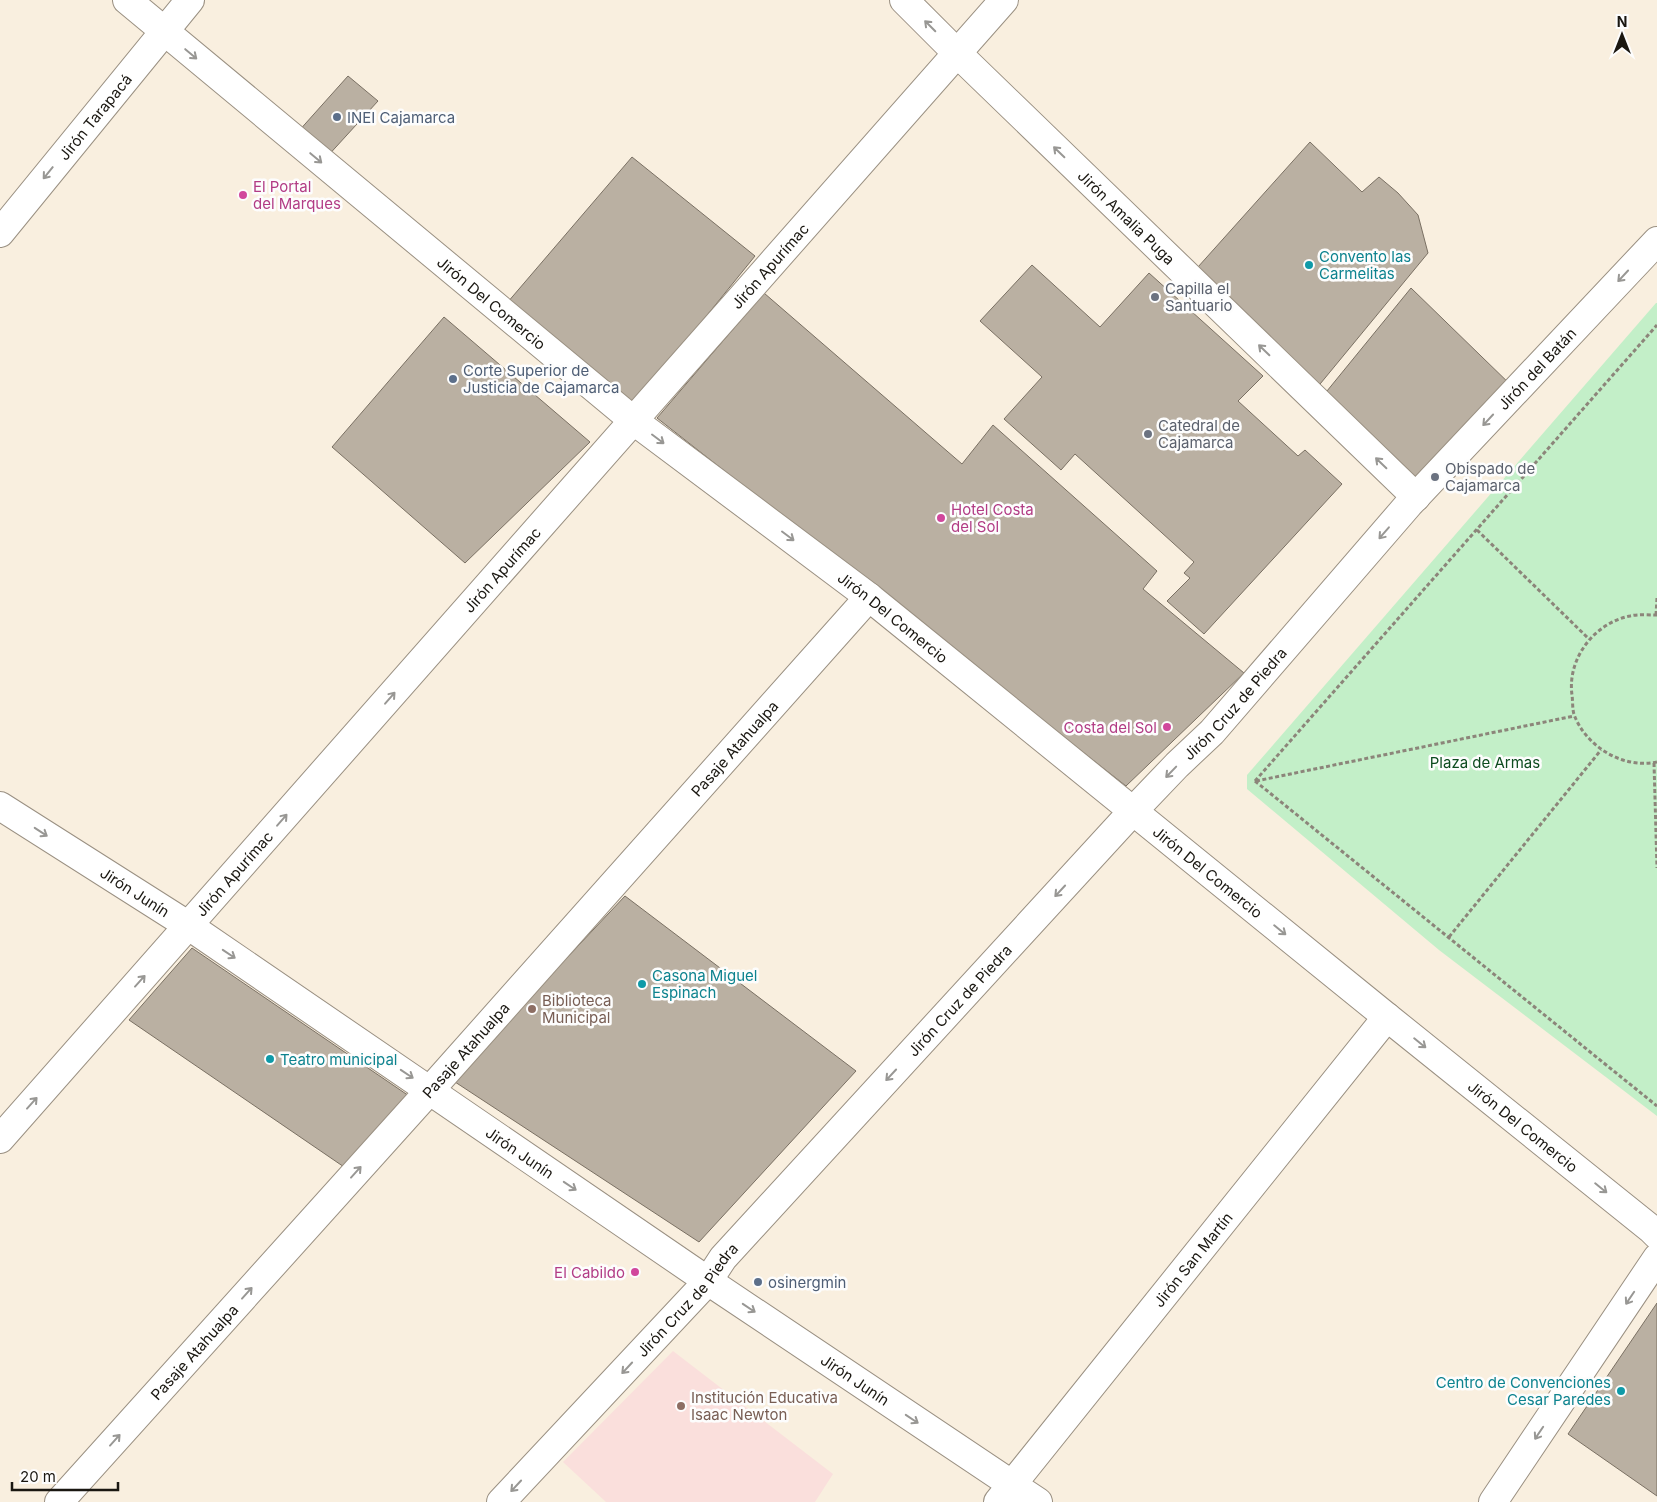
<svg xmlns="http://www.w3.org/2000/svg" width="1657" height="1502" viewBox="0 0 1657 1502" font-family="Inter,sans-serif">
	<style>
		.education { fill: #fadfdc }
		.green { fill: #c3efc8 }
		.building { fill: #bab0a2; stroke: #7a7063 }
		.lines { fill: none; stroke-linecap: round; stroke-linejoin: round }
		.minor-casing { stroke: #9a9082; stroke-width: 30 }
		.path { stroke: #8c857a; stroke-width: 3; stroke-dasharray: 4 2.5; stroke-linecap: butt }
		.minor { stroke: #fff; stroke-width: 28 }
		.oneway { stroke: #989794 }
		.service-dot { fill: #5c6f8a; stroke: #fdfdfd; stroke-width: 2 }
		.hotel-dot { fill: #d1479c; stroke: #fdfdfd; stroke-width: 2 }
		.culture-dot { fill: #0f9aa8; stroke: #fdfdfd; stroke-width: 2 }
		.worship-dot { fill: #6b7280; stroke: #fdfdfd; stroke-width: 2 }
		.education-dot { fill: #8d6e63; stroke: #fdfdfd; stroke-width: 2 }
		.labels { text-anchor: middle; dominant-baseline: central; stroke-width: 5; stroke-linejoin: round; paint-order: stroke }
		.street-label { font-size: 15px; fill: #1a1711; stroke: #fdfdfd }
		.service-label { font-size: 15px; fill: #4e5e75; stroke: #fdfdfd; text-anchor: start }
		.hotel-label { font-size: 15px; fill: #b23c85; stroke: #fdfdfd; text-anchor: start }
		.culture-label { font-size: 15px; fill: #0d838f; stroke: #fdfdfd; text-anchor: start }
		.worship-label { font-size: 15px; fill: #5b616d; stroke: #fdfdfd; text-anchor: start }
		.park-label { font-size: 15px; fill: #0d4c1f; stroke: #fdfdfd }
		.education-label { font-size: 15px; fill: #785e54; stroke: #fdfdfd; text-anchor: start }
	</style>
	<rect width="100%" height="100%" fill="#f9efdf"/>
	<path class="education" d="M673,1351L833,1474L815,1502H606L563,1462Z"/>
	<path class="green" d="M1656,303H1657V1116L1439,950L1247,789V775Z"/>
	<path class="building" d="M348,76L378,101L325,159L297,133Z
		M1310,142L1362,192L1379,177L1398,193L1418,215L1428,253L1311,395L1189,277Z
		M632,157L755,256L627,414L507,303Z
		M1032,265L1100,327L1149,273L1263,376L1238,401L1298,456L1305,450L1342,484L1204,634L1167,601L1190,578L1184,573L1194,562L1075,454L1061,470L1004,419L1042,377L980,321Z
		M1411,288L1516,390L1416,497L1318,402Z
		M764,293L962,464L993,425L1157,571L1143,589L1244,673L1126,786L657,418Z
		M444,317L590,442L465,563L332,447Z
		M625,896L856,1071L699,1242L452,1080Z
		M192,948L412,1098L347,1169L129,1020Z
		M1657,1303V1496L1568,1434Z"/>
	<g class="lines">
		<defs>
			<g id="minor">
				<path id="s1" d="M127,0L634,421L869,597L1387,1017L1651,1229L1657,1235"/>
				<path id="s2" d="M904,0L957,53L1416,497"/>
				<path id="s3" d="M0,233L190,0"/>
				<path id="s4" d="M0,806L189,926L708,1281L1038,1502"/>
				<path id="s5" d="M0,1139L1004,0"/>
				<path id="s6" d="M59,1502L430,1090L869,597"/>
				<path id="s7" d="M501,1502L708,1281L723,1258L1133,811L1177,765L1212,732L1409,504L1657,241"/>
				<path id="s8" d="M998,1502L1387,1017"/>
				<path d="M1493,1502L1657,1258"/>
			</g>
		</defs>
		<use href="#minor" class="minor-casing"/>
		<path class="path" d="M1477,530L1589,639
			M1656,615L1657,598
			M1657,615C1649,615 1638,614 1630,616C1594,623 1567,659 1572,695C1573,702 1572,711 1575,717C1588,748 1624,769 1657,762
			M1654,763L1657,868
			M1255,781L1657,325
			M1255,781L1657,1106
			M1256,781L1574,716
			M1449,937L1601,750"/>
		<use href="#minor" class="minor"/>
	</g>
	<defs><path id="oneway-shaft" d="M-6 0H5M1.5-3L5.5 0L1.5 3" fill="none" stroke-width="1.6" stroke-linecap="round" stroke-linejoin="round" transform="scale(1.25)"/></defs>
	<g class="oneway">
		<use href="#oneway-shaft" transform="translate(930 26) rotate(-135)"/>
		<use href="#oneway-shaft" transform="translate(191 54) rotate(40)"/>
		<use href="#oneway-shaft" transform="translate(1059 152) rotate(-136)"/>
		<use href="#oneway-shaft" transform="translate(316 158) rotate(40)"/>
		<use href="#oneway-shaft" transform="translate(48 173) rotate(129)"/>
		<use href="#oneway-shaft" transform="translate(1623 276) rotate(133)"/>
		<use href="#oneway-shaft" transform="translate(1264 350) rotate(-136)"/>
		<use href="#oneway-shaft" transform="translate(1488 420) rotate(133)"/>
		<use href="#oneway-shaft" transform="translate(658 439) rotate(37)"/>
		<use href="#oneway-shaft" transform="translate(1381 463) rotate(-136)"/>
		<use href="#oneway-shaft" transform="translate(1384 533) rotate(131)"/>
		<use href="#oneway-shaft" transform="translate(788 536) rotate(37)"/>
		<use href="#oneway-shaft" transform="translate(390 698) rotate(-49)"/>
		<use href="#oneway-shaft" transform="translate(1171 772) rotate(134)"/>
		<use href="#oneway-shaft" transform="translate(282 820) rotate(-49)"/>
		<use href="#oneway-shaft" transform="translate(41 832) rotate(33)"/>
		<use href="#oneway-shaft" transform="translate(1060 891) rotate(133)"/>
		<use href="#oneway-shaft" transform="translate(1280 930) rotate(39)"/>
		<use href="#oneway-shaft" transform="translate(229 954) rotate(34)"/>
		<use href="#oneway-shaft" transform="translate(140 981) rotate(-48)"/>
		<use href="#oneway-shaft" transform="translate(1420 1043) rotate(39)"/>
		<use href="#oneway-shaft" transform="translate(407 1074) rotate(34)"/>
		<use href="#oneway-shaft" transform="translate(891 1075) rotate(133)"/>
		<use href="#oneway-shaft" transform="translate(32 1103) rotate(-48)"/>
		<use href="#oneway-shaft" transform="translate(356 1172) rotate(-48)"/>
		<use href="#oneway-shaft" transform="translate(570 1186) rotate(34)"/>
		<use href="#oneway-shaft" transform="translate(1601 1188) rotate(39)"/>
		<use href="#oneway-shaft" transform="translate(247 1293) rotate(-48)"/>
		<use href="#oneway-shaft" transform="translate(1630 1298) rotate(124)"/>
		<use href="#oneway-shaft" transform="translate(749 1308) rotate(34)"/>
		<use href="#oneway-shaft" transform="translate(627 1368) rotate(133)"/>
		<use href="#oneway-shaft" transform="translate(912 1419) rotate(34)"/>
		<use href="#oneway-shaft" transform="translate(1539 1433) rotate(124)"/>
		<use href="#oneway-shaft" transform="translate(115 1440) rotate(-48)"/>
		<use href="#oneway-shaft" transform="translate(516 1486) rotate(133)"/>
	</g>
	<g class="service-dot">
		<circle cx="337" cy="117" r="5"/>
		<circle cx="453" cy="379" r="5"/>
		<circle cx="758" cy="1282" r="5"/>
	</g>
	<g class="hotel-dot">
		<circle cx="243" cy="195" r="5"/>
		<circle cx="941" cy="518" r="5"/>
		<circle cx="1167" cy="727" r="5"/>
		<circle cx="635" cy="1272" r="5"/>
	</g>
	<g class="culture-dot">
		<circle cx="1309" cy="265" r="5"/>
		<circle cx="642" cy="984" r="5"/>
		<circle cx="270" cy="1059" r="5"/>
		<circle cx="1621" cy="1391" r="5"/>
	</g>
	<g class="worship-dot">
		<circle cx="1155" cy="297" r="5"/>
		<circle cx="1148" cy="434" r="5"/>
		<circle cx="1435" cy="477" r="5"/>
	</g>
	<g class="education-dot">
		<circle cx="532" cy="1009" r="5"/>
		<circle cx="681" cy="1406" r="5"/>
	</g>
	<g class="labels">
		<g class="street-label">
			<text stroke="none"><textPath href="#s3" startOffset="150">Jirón Tarapacá</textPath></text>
			<text stroke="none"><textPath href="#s2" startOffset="311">Jirón Amalia Puga</textPath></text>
			<text stroke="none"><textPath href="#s5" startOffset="1164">Jirón Apurímac</textPath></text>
			<text stroke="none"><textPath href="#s1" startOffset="474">Jirón Del Comercio</textPath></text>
			<text stroke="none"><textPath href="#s7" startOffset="1536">Jirón del Batán</textPath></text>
			<text stroke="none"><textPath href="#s5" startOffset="759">Jirón Apurímac</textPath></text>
			<text stroke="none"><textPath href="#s1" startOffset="984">Jirón Del Comercio</textPath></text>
			<text stroke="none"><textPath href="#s7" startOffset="1085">Jirón Cruz de Piedra</textPath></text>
			<text stroke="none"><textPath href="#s6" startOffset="1012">Pasaje Atahualpa</textPath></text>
			<text stroke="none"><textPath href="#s1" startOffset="1389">Jirón Del Comercio</textPath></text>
			<text stroke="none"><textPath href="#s5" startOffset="354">Jirón Apurímac</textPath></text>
			<text stroke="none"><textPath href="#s4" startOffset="160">Jirón Junín</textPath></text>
			<text stroke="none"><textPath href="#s7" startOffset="680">Jirón Cruz de Piedra</textPath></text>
			<text stroke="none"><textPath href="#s6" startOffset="608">Pasaje Atahualpa</textPath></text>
			<text stroke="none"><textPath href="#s1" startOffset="1794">Jirón Del Comercio</textPath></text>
			<text stroke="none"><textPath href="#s4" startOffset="625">Jirón Junín</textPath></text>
			<text stroke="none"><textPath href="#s8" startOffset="311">Jirón San Martín</textPath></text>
			<text stroke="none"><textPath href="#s7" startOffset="275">Jirón Cruz de Piedra</textPath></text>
			<text stroke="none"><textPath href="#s6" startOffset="202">Pasaje Atahualpa</textPath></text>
			<text stroke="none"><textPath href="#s4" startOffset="1030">Jirón Junín</textPath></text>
		</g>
		<g class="service-label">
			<text x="347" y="117">INEI Cajamarca</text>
			<text x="463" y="370">Corte Superior de<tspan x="463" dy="17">Justicia de Cajamarca</tspan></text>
			<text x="768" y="1282">osinergmin</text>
		</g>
		<g class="hotel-label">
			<text x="253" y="186">El Portal<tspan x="253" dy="17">del Marques</tspan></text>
			<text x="951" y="509">Hotel Costa<tspan x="951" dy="17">del Sol</tspan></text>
			<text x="1157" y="727" text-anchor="end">Costa del Sol</text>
			<text x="625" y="1272" text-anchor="end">El Cabildo</text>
		</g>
		<g class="culture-label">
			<text x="1319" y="256">Convento las<tspan x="1319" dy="17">Carmelitas</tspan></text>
			<text x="652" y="975">Casona Miguel<tspan x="652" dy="17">Espinach</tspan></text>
			<text x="280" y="1059">Teatro municipal</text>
			<text x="1611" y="1382" text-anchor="end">Centro de Convenciones<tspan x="1611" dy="17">Cesar Paredes</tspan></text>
		</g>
		<g class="worship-label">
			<text x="1165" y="288">Capilla el<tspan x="1165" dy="17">Santuario</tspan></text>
			<text x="1158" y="425">Catedral de<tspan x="1158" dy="17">Cajamarca</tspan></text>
			<text x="1445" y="468">Obispado de<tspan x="1445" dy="17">Cajamarca</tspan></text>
		</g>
		<g class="park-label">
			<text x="1485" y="762">Plaza de Armas</text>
		</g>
		<g class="education-label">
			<text x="542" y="1000">Biblioteca<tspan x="542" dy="17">Municipal</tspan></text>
			<text x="691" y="1397">Institución Educativa<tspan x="691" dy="17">Isaac Newton</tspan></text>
		</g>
	</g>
	<g transform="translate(1622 35)" stroke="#fdfdfd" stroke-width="4" paint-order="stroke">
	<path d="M0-4L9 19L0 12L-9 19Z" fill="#1a1711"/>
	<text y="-8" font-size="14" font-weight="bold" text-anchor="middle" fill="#1a1711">N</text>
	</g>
	<path d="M12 1482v8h106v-8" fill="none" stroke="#1a1711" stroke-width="2.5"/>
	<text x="20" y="1482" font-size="15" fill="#1a1711" stroke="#fdfdfd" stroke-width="4" paint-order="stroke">20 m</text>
</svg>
